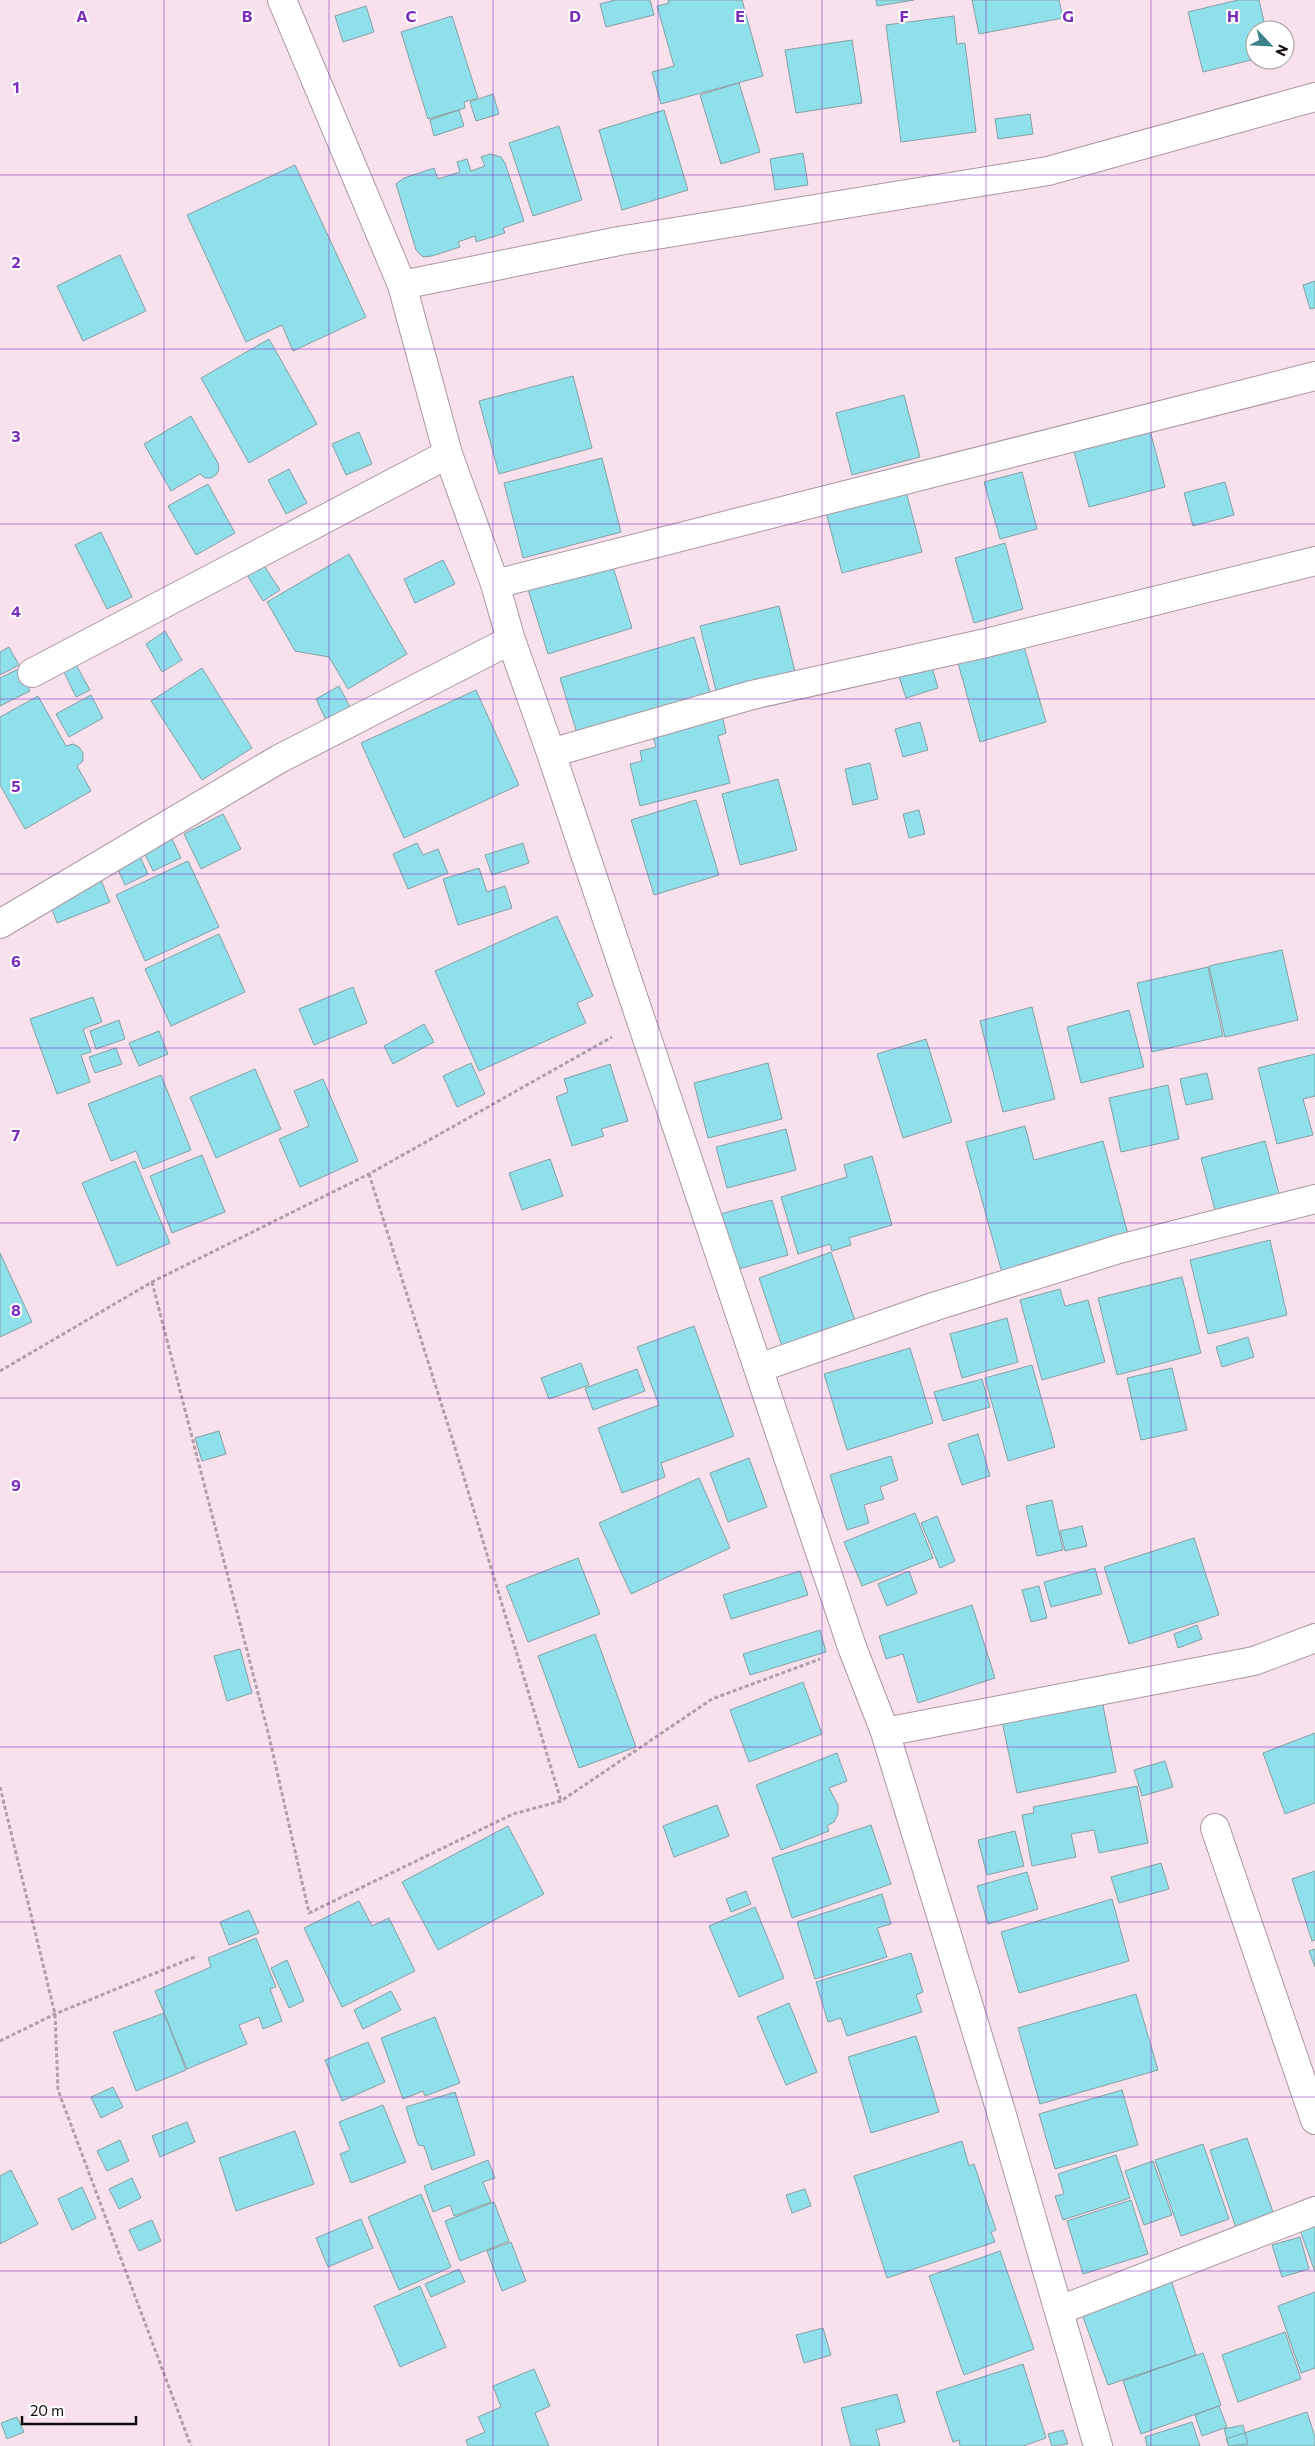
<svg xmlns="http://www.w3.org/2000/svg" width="1315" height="2446" viewBox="0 0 1315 2446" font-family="Commissioner,sans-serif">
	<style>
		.building { fill: #90e0eb; stroke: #85a0a4 }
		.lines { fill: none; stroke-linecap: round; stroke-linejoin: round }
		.minor-casing { stroke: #ab96a1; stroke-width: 30 }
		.path { stroke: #b09ea8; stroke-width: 3; stroke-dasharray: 4 2.5; stroke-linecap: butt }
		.minor { stroke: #fff; stroke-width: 28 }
		.grid { fill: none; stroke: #7b2cbf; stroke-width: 1; stroke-opacity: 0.55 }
		.grid-label { font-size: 16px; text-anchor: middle; font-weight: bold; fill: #7b2cbf; stroke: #fff; stroke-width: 4; stroke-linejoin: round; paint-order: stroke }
	</style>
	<rect width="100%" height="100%" fill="#f8e1ed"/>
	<path class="building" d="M615,0H650L654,15L606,27L600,4Z
		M668,0H742L763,76L661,104L652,72L674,66L657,6L669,3Z
		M876,0H914L877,6Z
		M972,0H1059L1063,18L979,34Z
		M1238,0H1259L1266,30H1255V59L1203,72L1188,12Z
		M366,6L374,32L343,42L335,16Z
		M452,16L478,98L464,102L465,108L428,119L401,32Z
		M954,16L957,44L965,43L976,132L901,142L886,25Z
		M852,40L862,103L796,113L785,50Z
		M739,83L760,152L721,164L700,95Z
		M493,94L499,114L476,121L470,102Z
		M459,110L464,126L434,136L430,120Z
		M664,110L688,190L622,210L599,130Z
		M1030,114L1033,134L998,139L995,119Z
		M559,126L582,200L533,216L509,143Z
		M803,153L808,185L775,190L770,159Z
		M490,154L501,157L505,163L524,221L503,228L505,233L476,242L475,236L458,242L460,247L432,256L423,257L416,250L396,184L404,178L434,168L438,179L460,172L457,162L467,159L471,171L485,166L481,157Z
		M295,165L366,317L293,351L282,325L246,342L187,215Z
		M120,255L146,311L83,341L57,286Z
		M1315,281V308L1310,309L1303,285Z
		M269,339L317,424L249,463L201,378Z
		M573,376L592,448L499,474L479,401Z
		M904,395L920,457L852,475L836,413Z
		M191,416L218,463L219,470L216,475L211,478H205L200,474L171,491L144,444Z
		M1148,423L1165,487L1089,507L1072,444Z
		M359,432L372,464L346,475L332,444Z
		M602,458L621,532L523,558L504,483Z
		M289,469L307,503L286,514L268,480Z
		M1022,472L1037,529L1000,539L984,482Z
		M903,480L922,552L842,573L823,501Z
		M1225,482L1234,515L1193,526L1184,493Z
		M208,484L235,533L196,555L168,506Z
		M101,532L132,597L107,609L75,545Z
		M1005,543L1023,609L974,623L955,558Z
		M349,554L407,654L348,689L329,657L295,651L267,602Z
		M610,557L632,628L548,654L526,583Z
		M443,560L455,584L415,603L404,579Z
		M263,564L280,590L263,601L247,575Z
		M779,606L797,680L718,699L700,626Z
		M165,631L182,660L162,672L146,644Z
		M694,637L713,702L580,743L560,678Z
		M1023,643L1046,722L980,742L958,663Z
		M9,647L19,665L0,675V652Z
		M75,663L90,690L76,697L63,670Z
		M932,667L938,688L906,698L899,677Z
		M202,668L252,748L202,780L151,701Z
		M18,669L30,691L0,706V678Z
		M339,686L350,707L326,720L316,699Z
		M476,690L519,785L404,838L361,743Z
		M91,695L103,718L69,737L56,714Z
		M38,696L66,746L73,744L79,747L83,753V761L77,766L91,791L25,829L0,785V717Z
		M721,710L726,733L718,736L730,783L640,806L630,764L642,761L640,751L656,747L651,728Z
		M920,722L928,750L903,757L895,729Z
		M870,763L878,799L853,805L845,769Z
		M778,779L797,850L740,865L722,794Z
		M696,800L719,875L654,895L631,820Z
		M919,810L925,834L909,838L903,814Z
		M223,814L241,849L201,869L184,834Z
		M170,835L181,858L153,871L142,848Z
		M417,843L423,855L438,849L448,873L408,889L393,854Z
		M523,843L529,863L492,875L485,855Z
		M138,852L148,874L125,885L115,863Z
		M188,861L219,927L145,961L116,895Z
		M479,868L487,892L505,886L512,908L458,925L443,879Z
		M101,880L110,902L57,923L49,901Z
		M557,916L593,996L577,1003L586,1023L479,1071L435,971Z
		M219,934L245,992L171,1026L145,969Z
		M1282,950L1298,1020L1225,1037L1209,966Z
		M1208,967L1223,1036L1152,1052L1137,983Z
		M353,987L367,1023L314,1045L299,1009Z
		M93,997L102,1022L83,1029L91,1052L81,1055L90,1082L57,1094L30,1019Z
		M1032,1007L1055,1099L1003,1112L980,1021Z
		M1129,1010L1144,1067L1081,1083L1067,1027Z
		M119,1020L125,1039L96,1049L90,1031Z
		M424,1024L434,1042L393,1064L384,1046Z
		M159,1031L168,1054L139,1066L129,1043Z
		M926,1039L952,1122L903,1138L877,1054Z
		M116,1048L122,1064L95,1073L89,1057Z
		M1315,1054V1096L1303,1099L1313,1135L1277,1144L1258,1068Z
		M471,1063L485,1094L457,1107L443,1076Z
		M768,1063L782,1119L708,1138L694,1083Z
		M610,1064L628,1121L601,1129L604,1136L572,1146L556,1097L568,1092L564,1079Z
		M255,1069L281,1129L216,1158L190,1097Z
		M1207,1073L1213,1099L1186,1105L1180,1079Z
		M161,1075L191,1150L143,1169L136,1151L111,1161L88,1104Z
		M323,1079L358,1161L300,1187L279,1139L309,1126L294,1091Z
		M1168,1085L1179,1139L1121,1152L1109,1098Z
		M1025,1126L1034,1160L1103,1141L1129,1238L1002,1273L966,1142Z
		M786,1129L796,1170L727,1188L716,1147Z
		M1265,1141L1281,1201L1217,1218L1201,1158Z
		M202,1155L225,1212L172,1233L150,1176Z
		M872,1156L892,1225L849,1238L851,1245L832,1251L830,1244L798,1254L781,1197L847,1177L844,1165Z
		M550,1159L563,1196L522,1210L509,1173Z
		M135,1161L170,1243L117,1266L82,1183Z
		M772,1200L788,1255L728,1272L713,1216Z
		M1270,1240L1287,1315L1208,1334L1190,1260Z
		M831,1252L858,1329L785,1355L759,1278Z
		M0,1253L32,1322L0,1337Z
		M1182,1277L1201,1353L1117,1375L1098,1298Z
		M1060,1289L1065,1306L1088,1300L1105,1362L1042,1380L1020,1300Z
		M1007,1318L1018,1362L962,1378L950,1334Z
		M694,1326L734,1436L661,1463L665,1477L622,1493L598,1428L659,1405L637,1347Z
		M1248,1337L1254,1357L1222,1367L1216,1347Z
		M910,1348L933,1423L847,1450L824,1374Z
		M581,1363L589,1385L549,1399L541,1378Z
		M1032,1365L1055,1447L1008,1461L985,1378Z
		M1172,1368L1187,1430L1141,1440L1127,1378Z
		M637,1369L645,1391L593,1410L585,1388Z
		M982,1379L990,1407L943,1421L934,1392Z
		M219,1431L226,1454L202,1461L195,1438Z
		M978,1434L990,1476L962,1485L948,1444Z
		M891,1456L898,1480L880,1487L884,1499L864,1505L869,1523L847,1530L830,1475Z
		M749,1458L767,1507L728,1522L710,1473Z
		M699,1478L730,1548L631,1594L599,1523Z
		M1052,1500L1063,1550L1037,1556L1026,1506Z
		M915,1513L933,1558L862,1586L844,1542Z
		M937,1516L955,1561L940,1568L921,1523Z
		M1082,1526L1087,1546L1065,1551L1060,1531Z
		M1194,1538L1219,1615L1129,1644L1104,1567Z
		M578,1558L600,1614L528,1642L506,1586Z
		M1095,1568L1102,1594L1051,1607L1044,1582Z
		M800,1571L808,1595L731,1619L723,1595Z
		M909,1571L917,1593L887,1606L878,1584Z
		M1039,1586L1047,1618L1031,1622L1022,1590Z
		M972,1605L995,1678L918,1703L903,1654L886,1659L879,1636Z
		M1197,1625L1202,1639L1178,1648L1174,1634Z
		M820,1630L826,1652L750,1675L743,1654Z
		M595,1634L636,1747L579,1768L538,1656Z
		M240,1649L252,1693L227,1701L214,1656Z
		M803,1682L822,1734L749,1762L730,1710Z
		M1102,1700L1116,1772L1017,1793L1002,1721Z
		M1315,1733V1803L1285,1814L1263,1753Z
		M837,1753L847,1781L829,1788L838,1805V1814L834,1822L827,1826L829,1831L781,1850L756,1785Z
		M1165,1761L1173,1787L1142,1796L1134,1770Z
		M1137,1786L1148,1843L1099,1853L1094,1830L1071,1834L1076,1857L1032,1866L1022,1815L1034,1813L1033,1807Z
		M717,1805L729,1836L674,1857L663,1826Z
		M871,1825L891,1884L792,1918L772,1858Z
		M508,1826L544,1894L438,1950L402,1882Z
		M1015,1831L1024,1866L987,1875L978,1840Z
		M1161,1863L1169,1889L1119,1903L1111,1877Z
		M1315,1871V1940L1312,1941L1292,1879Z
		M1027,1872L1038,1909L988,1924L977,1886Z
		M746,1891L751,1904L731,1912L726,1899Z
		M882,1894L891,1924L877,1928L887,1957L815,1979L797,1922Z
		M1112,1899L1129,1961L1019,1993L1001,1932Z
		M359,1901L372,1926L389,1918L415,1971L342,2007L304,1928Z
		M755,1907L784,1978L739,1997L709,1926Z
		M249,1910L259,1933L229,1945L220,1922Z
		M256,1938L276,1987L270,1989L282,2021L263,2029L259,2017L239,2025L247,2044L187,2069L155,1991L211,1967L208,1958Z
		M1315,1949V1967L1309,1951Z
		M911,1953L923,1992L916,1995L922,2012L847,2036L841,2018L828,2022L816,1982Z
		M287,1960L304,2001L289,2008L271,1968Z
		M391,1991L401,2010L363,2029L354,2010Z
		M1136,1994L1158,2070L1040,2104L1018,2028Z
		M789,2003L817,2072L786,2085L757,2017Z
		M164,2013L186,2070L136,2091L113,2032Z
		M435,2017L460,2083L425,2096L423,2091L403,2099L381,2038Z
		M916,2036L939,2112L871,2133L848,2057Z
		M368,2042L385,2082L342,2101L325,2060Z
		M113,2087L123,2107L101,2118L91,2097Z
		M1122,2090L1138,2145L1055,2169L1039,2114Z
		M455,2092L475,2155L432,2170L424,2146L418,2145L406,2107Z
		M383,2105L406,2162L351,2183L340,2154L350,2150L339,2122Z
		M187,2122L195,2142L160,2157L152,2136Z
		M295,2131L314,2184L236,2211L219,2158Z
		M1247,2138L1274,2215L1236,2228L1210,2150Z
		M120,2140L129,2161L107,2171L97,2151Z
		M962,2141L969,2166L974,2164L996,2230L991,2232L995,2242L887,2278L854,2176Z
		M1203,2144L1229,2219L1181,2236L1155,2160Z
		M1116,2155L1130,2198L1063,2220L1055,2196L1064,2194L1058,2174Z
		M488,2160L495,2178L483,2182L491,2202L454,2216L450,2205L433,2212L424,2186Z
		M1153,2161L1172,2215L1144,2225L1125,2171Z
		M11,2170L38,2224L0,2244V2176Z
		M132,2178L141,2198L119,2209L109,2189Z
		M82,2187L96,2218L72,2230L58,2199Z
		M805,2189L811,2206L792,2213L786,2195Z
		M421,2194L451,2267L399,2290L368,2217Z
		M1131,2200L1148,2254L1083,2274L1067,2221Z
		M494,2202L509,2241L460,2261L445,2221Z
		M1315,2216V2272L1297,2222Z
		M361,2219L373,2248L328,2267L316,2238Z
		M152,2220L161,2241L139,2251L129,2230Z
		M1300,2237L1309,2269L1282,2277L1272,2245Z
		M511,2242L526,2281L502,2291L487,2251Z
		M1000,2251L1034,2349L964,2375L929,2276Z
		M459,2269L465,2282L431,2297L425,2284Z
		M1169,2274L1196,2355L1108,2385L1080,2309Z
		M420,2286L446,2347L400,2367L374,2306Z
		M1315,2292V2368L1301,2373L1278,2306Z
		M823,2328L831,2355L804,2363L796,2335Z
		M1285,2332L1301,2379L1238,2402L1222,2355Z
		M1203,2353L1221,2405L1141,2434L1123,2381Z
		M1023,2364L1046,2438L1023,2446H960L959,2440L953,2442L936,2392Z
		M534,2369L550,2406L535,2413L549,2446H468L466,2440L485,2432L478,2417L501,2407L493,2386Z
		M897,2394L905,2422L876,2430L880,2446H851L841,2408Z
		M1219,2406L1227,2427L1202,2436L1195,2415Z
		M1307,2412L1315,2437V2446H1229L1226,2439Z
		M17,2417L24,2432L7,2439L1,2423Z
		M1192,2422L1200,2446H1147L1145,2437Z
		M1243,2425L1248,2444L1229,2446L1224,2429Z
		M1063,2430L1068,2444L1052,2446L1048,2434Z"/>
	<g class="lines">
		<defs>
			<path id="minor" d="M282,0L402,285L448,454L495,584L511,640L551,753L852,1647L885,1732L999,2105L1098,2446
				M402,285L619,241L1048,171L1315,97
				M495,584L1315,376
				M32,673L448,454
				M551,753L752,695L986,643L1315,561
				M0,924L279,759L511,640
				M759,1368L936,1306L1119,1249L1315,1199
				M885,1732L1254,1661L1315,1638
				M1215,1828L1315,2120
				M1060,2310L1315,2211"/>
		</defs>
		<use href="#minor" class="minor-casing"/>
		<path class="path" d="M369,1174L453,1441L561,1801
			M152,1282L269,1736L309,1913L513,1814L561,1801L712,1699L820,1659
			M0,1371L152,1282L369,1174L612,1037
			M0,1787L55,2014L58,2090L191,2446
			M0,2041L55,2014L197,1956"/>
		<use href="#minor" class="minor"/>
	</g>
	<path class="grid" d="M164,0V2446M329,0V2446M493,0V2446M658,0V2446M822,0V2446M986,0V2446M1151,0V2446M0,175H1315M0,349H1315M0,524H1315M0,699H1315M0,874H1315M0,1048H1315M0,1223H1315M0,1398H1315M0,1572H1315M0,1747H1315M0,1922H1315M0,2097H1315M0,2271H1315"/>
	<g class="grid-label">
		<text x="82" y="22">A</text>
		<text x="247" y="22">B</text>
		<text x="411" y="22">C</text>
		<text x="575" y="22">D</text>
		<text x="740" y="22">E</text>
		<text x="904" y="22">F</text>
		<text x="1068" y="22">G</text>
		<text x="1233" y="22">H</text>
		<text x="16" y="93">1</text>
		<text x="16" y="268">2</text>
		<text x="16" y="442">3</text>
		<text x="16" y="617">4</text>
		<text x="16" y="792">5</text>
		<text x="16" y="967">6</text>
		<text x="16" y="1141">7</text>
		<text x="16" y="1316">8</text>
		<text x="16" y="1491">9</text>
	</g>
	<g transform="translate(1270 45) rotate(115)"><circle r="24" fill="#ffffff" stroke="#a19e9f"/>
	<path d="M0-4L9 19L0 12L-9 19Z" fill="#3b828b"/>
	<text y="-8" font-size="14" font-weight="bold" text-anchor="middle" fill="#130c10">N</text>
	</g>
	<path d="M22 2416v8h114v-8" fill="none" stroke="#130c10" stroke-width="2.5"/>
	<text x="30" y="2416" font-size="15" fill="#130c10" stroke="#ffffff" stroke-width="4" paint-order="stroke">20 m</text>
</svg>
